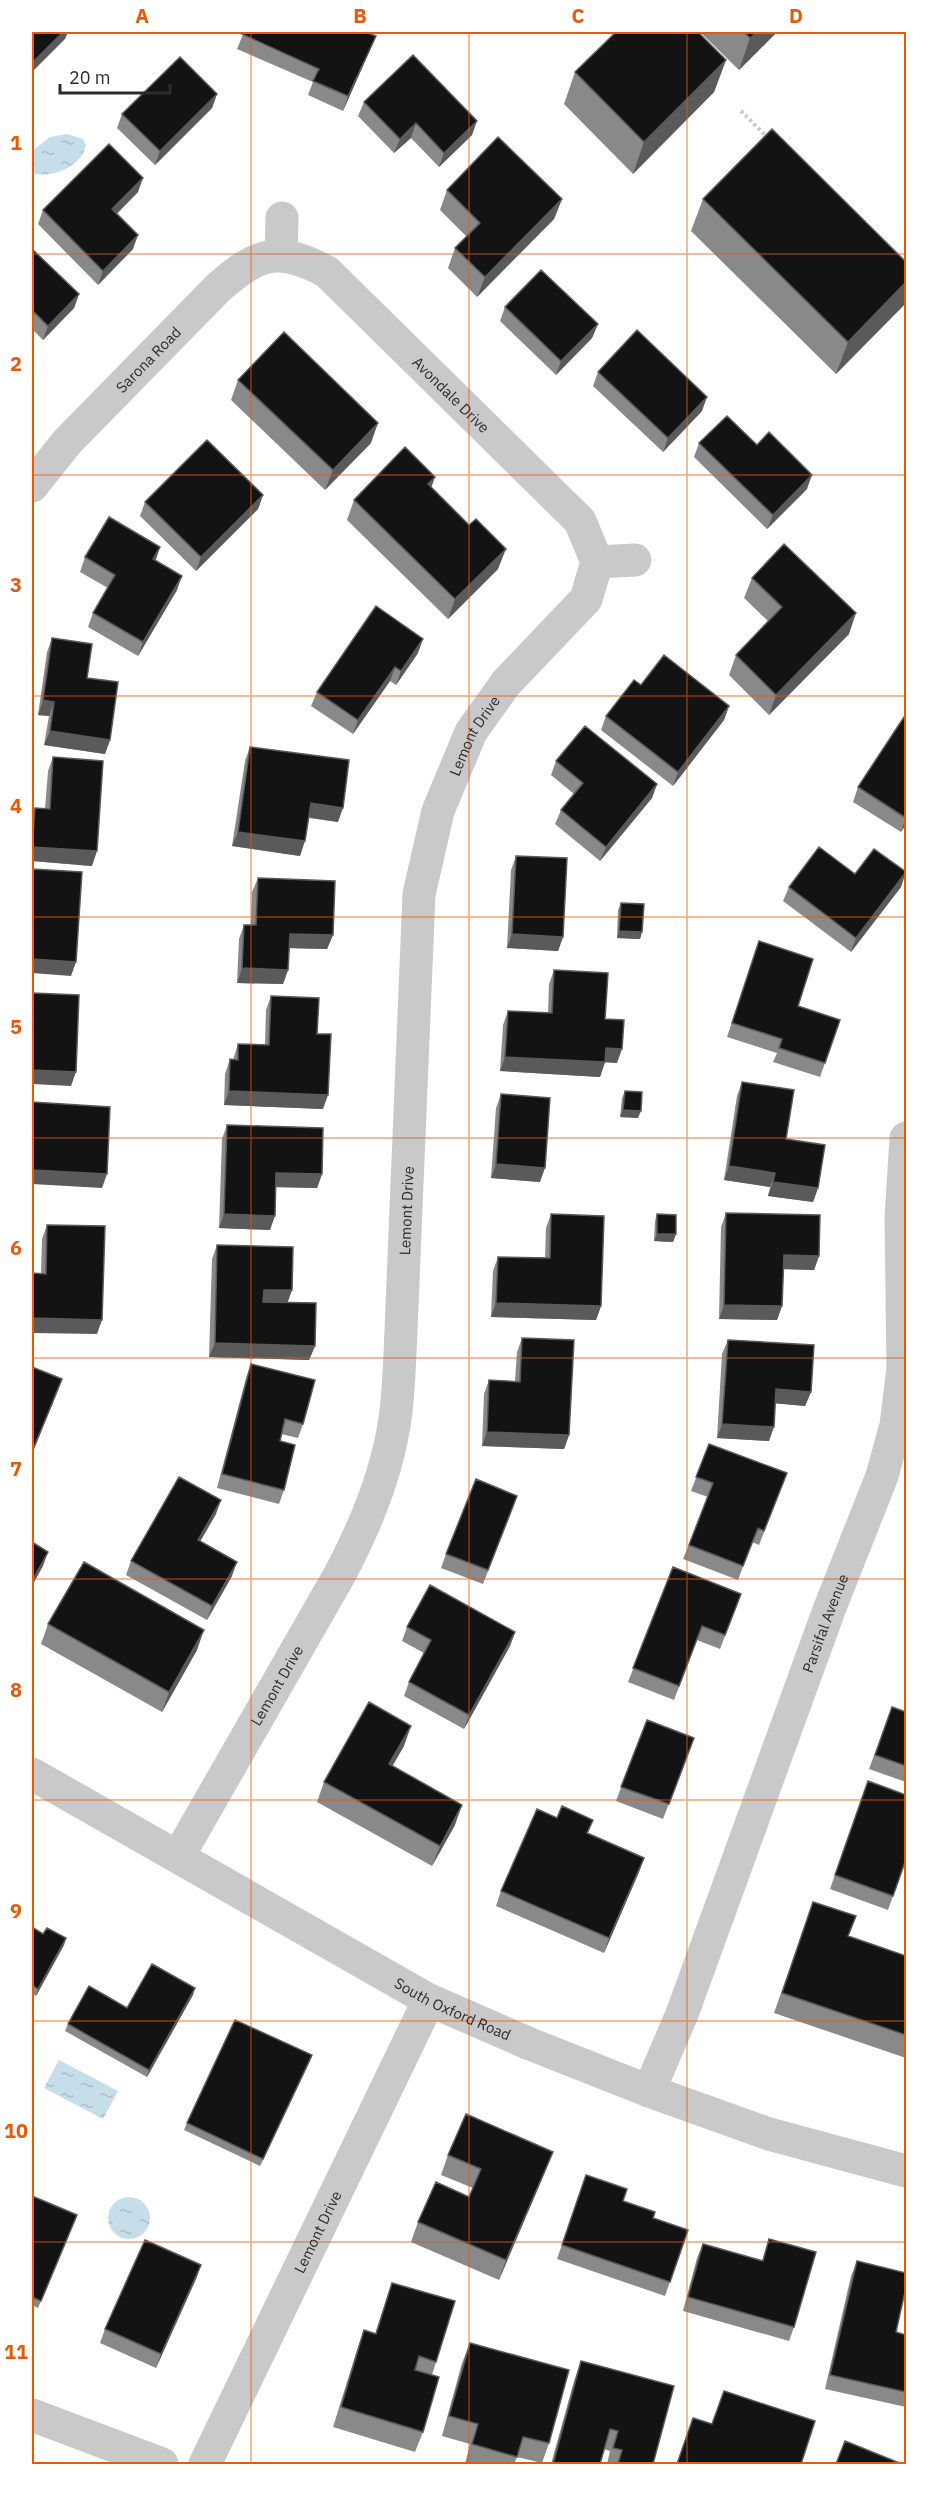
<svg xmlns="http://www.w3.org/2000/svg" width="938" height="2496" viewBox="0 0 938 2496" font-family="'IBM Plex Sans',sans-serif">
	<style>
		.water { fill: url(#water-ripples) }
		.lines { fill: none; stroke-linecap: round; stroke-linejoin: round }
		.path { stroke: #c9c9c9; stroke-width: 4; stroke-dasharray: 3 3; stroke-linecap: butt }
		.minor { stroke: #c9c9c9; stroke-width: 33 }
		.wall { fill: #898989 }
		.shaded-wall { fill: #5a5a5a }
		.building { fill: #131313; stroke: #5a5a5a; stroke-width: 1.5 }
		.grid { fill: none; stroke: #e8590c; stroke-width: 1.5; stroke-opacity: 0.55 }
		.labels { text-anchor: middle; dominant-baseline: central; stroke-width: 6; stroke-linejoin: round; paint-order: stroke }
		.street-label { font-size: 15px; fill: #2c2c2c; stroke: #fff }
		.neatline { fill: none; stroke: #e8590c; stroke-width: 2 }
		.grid-label { font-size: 20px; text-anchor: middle; font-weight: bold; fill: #e8590c }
	</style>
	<defs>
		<pattern id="water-ripples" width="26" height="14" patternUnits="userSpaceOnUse" patternTransform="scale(1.5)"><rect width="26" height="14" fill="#c6ddea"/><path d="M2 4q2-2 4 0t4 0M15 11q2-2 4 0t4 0" fill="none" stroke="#aabec9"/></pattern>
	</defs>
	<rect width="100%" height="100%" fill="#fff"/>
	<path class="water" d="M67,134L83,139L86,145C82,167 51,179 32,173V151L50,137Z
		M59,2060L118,2091L103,2119L44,2088Z
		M108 2218a21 21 0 1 1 42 0a21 21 0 1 1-42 0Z"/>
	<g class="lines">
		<path class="path" d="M741,111L767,137"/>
		<g class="minor">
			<path d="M281,254L282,218"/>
			<path id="s1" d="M32,486L67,442L218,288C258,252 279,246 327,272L580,521L597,562"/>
			<path d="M597,562L635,560"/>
			<path id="s2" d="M32,1774L429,2000L530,2044L649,2091L769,2134L906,2171"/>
			<path id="s3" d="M178,1857L340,1574C366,1525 387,1474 395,1419C398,1398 399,1376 400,1354L419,894L438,811L471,732L506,683L586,599L597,562"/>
			<path id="s4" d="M649,2091L682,2014L829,1610L882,1476L896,1425L903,1368L901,1218L906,1138"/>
			<path d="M32,2415L162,2464"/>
			<path id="s5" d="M205,2464L429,2000"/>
		</g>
	</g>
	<path class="wall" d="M244,32L370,50L343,111L308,95L313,82L237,49Z
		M700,32H777L739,70Z
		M726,60L714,92L633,174L564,104L575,72Z
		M217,94L212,108L155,165L117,128L122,114Z
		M364,102L472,135L439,167L411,138L394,153L358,116Z
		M447,190L562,199L554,219L477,297L448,268L455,248L467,237L440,210Z
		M138,192L117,214L133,249L98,285L38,224L43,210Z
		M703,199L905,304L836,374L691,231Z
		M32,249L79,294L74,308L43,340L32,329Z
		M505,307L598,324L592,338L556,375L500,321Z
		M598,372L702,411L663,452L593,386Z
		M238,380L371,443L325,490L231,400Z
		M699,443L757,445L807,489L767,529L694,457Z
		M432,488L469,525L498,569L448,619L347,520L354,500Z
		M263,495L258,509L196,571L140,516L145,502Z
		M160,547L156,560L177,590L138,656L88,627L93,613L108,588L80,572L85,557Z
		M752,578L849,634L769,715L729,675L736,655L768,621L744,598Z
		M52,638L87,678L110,740L105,754L44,745L49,716L38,715L47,652Z
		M418,653L396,685L390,681L353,734L311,706L317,692Z
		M641,685L729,706L724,720L673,786L601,730L606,716Z
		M906,714V824L901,832L853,802L858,787Z
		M250,747L338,822L309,818L300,856L232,846L245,761Z
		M53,757L92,866L32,861V817L35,808L45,809L48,771Z
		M556,761L657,784L652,798L600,861L555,824L561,810L574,794L551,775Z
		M516,856L563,937L558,951L507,948L511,870Z
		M855,874L901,887L851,952L783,901L789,887Z
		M258,878L333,935L327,949L289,948L288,970L283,984L237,983L239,939L244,925H251L252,892Z
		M621,903L642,932L640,939L617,938L618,910Z
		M759,941L798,1006L825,1063L820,1077L773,1062L777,1053L727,1037Z
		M554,970L605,1019L617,1063L605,1062L600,1077L500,1071L503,1025L508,1011L548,1013L549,984Z
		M271,996L317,1034L323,1109L224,1105L225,1074L230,1059L233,1060L238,1044L265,1045L266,1010Z
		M742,1082L786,1139L818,1188L813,1202L768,1196L770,1187L724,1180L737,1096Z
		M625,1091L638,1118L620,1117L622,1098Z
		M501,1094L540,1182L491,1178L496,1108Z
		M227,1125L322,1174L317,1188L275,1187L270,1230L219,1228L222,1139Z
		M726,1213L819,1256L814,1270L783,1269L782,1306L777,1320L719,1319L721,1227Z
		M551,1214L601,1306L596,1320L491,1317L493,1271L498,1257L545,1258L546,1228Z
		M657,1214L676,1234L673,1242L654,1241L655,1221Z
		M47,1225L97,1334L41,1274L42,1239Z
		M217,1245L292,1290L287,1303L315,1346L309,1360L209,1357L212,1259Z
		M522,1338L569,1435L564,1449L482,1446L484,1394L489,1380L515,1381L517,1352Z
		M728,1340L811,1392L805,1406L775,1403L769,1441L717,1438L722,1354Z
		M251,1364L303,1424L298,1438L281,1434L280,1441L284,1490L279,1504L217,1488L246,1378Z
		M709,1444L787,1473L759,1545L752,1542L738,1580L683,1559L708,1497L691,1491Z
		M512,1510L483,1584L441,1568L446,1554Z
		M216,1514L200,1541L232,1576L207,1620L126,1575L131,1561Z
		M673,1567L736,1608L720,1649L697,1640L674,1700L628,1682Z
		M48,1624L197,1650L162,1712L41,1644Z
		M407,1627L515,1632L510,1646L464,1729L404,1696L409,1682L424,1653L402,1641Z
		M892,1707L906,1712V1782L869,1769Z
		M647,1720L694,1738L663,1819L616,1801Z
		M404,1746L392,1766L455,1825L432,1866L317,1802L324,1782Z
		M868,1781L906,1859L888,1910L830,1889Z
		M557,1818L593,1820L588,1833L644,1858L639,1872L604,1953L496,1906L501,1891Z
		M806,1922L906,1956V2058L774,2013Z
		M32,1927L43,1934L66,1938L64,1945L36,1996L32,1994Z
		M193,1995L147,2077L65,2031L68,2024L127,2008Z
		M312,2055L260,2166L184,2130L187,2123Z
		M448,2155L545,2172L499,2280L411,2242L418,2222L469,2197L473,2188L441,2175Z
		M586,2175L623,2201L653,2218L688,2230L665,2296L557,2259Z
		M32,2196L77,2215L38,2308L32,2305Z
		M769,2239L794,2327L789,2341L683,2311L697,2258L703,2244L762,2261Z
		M857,2261L896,2332L906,2335V2407L825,2389L851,2276Z
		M201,2265L196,2279L156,2368L100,2343L105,2329Z
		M392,2283L436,2362L432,2375L423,2432L415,2452L333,2427L357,2350L364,2330L375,2334Z
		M470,2343L549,2443L542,2463L517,2457L514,2464H465L470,2444L442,2436L462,2363Z
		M581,2361L653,2464H607L610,2451L604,2449L600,2464H551L574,2381Z"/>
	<path class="shaded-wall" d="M63,32H68L65,39L32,72V63Z
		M757,32H777L739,70L750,38Z
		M376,36L370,50L343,111L348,96Z
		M726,60L714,92L633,174L644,142Z
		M217,94L212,108L155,165L160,151Z
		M477,121L472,135L439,167L444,153Z
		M416,123L411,138L394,153L400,139Z
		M143,178L138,192L107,223L112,209Z
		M562,199L554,219L477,297L485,277Z
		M138,235L133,249L98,285L103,271Z
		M906,282V300L905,304L836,374L848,342Z
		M79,294L74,308L43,340L48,326Z
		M598,324L592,338L556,375L561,361Z
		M707,397L702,411L663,452L668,438Z
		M378,423L371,443L325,490L333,470Z
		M812,475L807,489L767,529L773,515Z
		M435,477L428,497V484Z
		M263,495L258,509L196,571L201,557Z
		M160,547L155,561L153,559Z
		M506,549L498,569L448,619L455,599Z
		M182,576L177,590L138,656L143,642Z
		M856,613L849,634L769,715L776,695Z
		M423,639L418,653L396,685L401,671Z
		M395,667L390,681L353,734L358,720Z
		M43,700L54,702L49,716L38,715Z
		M729,706L724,720L673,786L678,772Z
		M50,731L110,740L105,754L44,745Z
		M657,784L652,798L600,861L606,847Z
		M311,803L343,808L338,822L306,817Z
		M906,818V824L901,832Z
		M238,832L305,841L300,856L232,846Z
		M32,847L97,851L92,866L32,861Z
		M906,872L901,887L851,952L856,938Z
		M619,931L642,932L640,939L617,938Z
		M290,934L333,935L327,949L285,948Z
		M512,934L563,937L558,951L507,948Z
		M32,959L76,962L71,976L32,973Z
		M242,968L288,970L283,984L237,983Z
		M606,1048L622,1049L617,1063L601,1062Z
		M505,1057L605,1062L600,1077L500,1071Z
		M32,1070L76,1072L71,1086L32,1084Z
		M229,1091L328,1095L323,1109L224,1105Z
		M623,1110L641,1111L638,1118L620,1117Z
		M496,1164L545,1168L540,1182L491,1178Z
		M729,1166L775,1173L770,1187L724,1180Z
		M32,1170L107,1174L102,1188L32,1184Z
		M276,1173L322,1174L317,1188L270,1187Z
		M773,1182L818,1188L813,1202L768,1196Z
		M224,1214L275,1216L270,1230L219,1228Z
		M657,1234H676L673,1242L654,1241Z
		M784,1255L819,1256L814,1270L779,1269Z
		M264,1290H292L287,1304H259Z
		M496,1303L601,1306L596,1320L491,1317Z
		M724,1305L782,1306L777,1320L719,1319Z
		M32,1318L102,1320L97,1334L32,1333Z
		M215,1343L315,1346L309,1360L209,1357Z
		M62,1379L57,1393L32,1454V1452Z
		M776,1389L811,1392L805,1406L771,1403Z
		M722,1424L774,1427L769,1441L717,1438Z
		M487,1432L569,1435L564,1449L482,1446Z
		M221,1500L216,1514L193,1554L198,1540Z
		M48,1552L43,1566L32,1586V1581Z
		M237,1562L232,1576L207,1620L212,1606Z
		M204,1630L197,1650L162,1712L169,1692Z
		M515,1632L510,1646L464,1729L469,1715Z
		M411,1726L404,1746L382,1784L389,1764Z
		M462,1805L455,1825L432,1866L440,1846Z
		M644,1858L639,1872L604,1953L609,1938Z
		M66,1938L64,1945L36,1996L38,1989Z
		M195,1988L193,1995L147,2077L149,2070Z
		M312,2055L309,2063L260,2166L263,2159Z
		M553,2152L545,2172L499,2280L506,2260Z
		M201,2265L196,2279L156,2368L161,2354Z"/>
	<path class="building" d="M32,32H63L32,63Z
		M244,32H365L376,36L348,96L313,81L319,69L242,34Z
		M616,32H698L726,60L644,142L575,72Z
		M744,32H757L750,38Z
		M413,55L477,121L444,153L416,123L400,139L364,102Z
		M180,57L217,94L160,151L122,114Z
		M772,129L906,262V282L848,342L703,199Z
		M498,137L562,199L485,277L455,248L480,223L447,190Z
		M109,144L143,178L112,209L138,235L103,271L43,210Z
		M32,249L79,294L48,326L32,310Z
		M541,270L598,324L561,361L505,307Z
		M637,330L707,397L668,438L598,372Z
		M284,332L378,423L333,470L238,380Z
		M727,416L757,445L769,432L812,475L773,515L699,443Z
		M207,440L263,495L201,557L145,502Z
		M405,447L435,477L428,484L469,525L476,519L506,549L455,599L354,500Z
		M109,517L160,547L153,559L182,576L143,642L93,613L115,575L85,557Z
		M784,544L856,613L776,695L736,655L782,607L752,578Z
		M376,606L423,639L401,671L395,667L358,720L317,692Z
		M52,638L92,644L87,678L118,682L110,740L50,731L54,702L43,700Z
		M664,655L729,706L678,772L606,716L634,680L641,685Z
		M906,714V818L858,787Z
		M585,726L657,784L606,847L561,810L583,783L556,761Z
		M250,747L349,760L343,808L311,803L305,841L238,832Z
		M53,757L103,761L97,851L32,847L35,808L50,809Z
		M819,847L855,874L874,849L906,872L856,938L789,887Z
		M516,856L567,858L563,937L512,934Z
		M32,869L82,872L76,962L32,959Z
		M258,878L335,881L333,935L290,934L288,970L242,968L244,925H256Z
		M621,903L644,904L642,932L619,931Z
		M759,941L813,959L798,1006L840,1020L825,1063L779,1048L782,1039L732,1023Z
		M554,970L608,973L605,1019L624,1020L622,1049L606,1048L605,1062L505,1057L508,1011L552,1013Z
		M32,993L79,995L76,1072L32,1070Z
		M271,996L319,998L317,1034H331L328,1095L229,1091L230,1059L238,1060V1044L269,1045Z
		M742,1082L794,1090L786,1139L825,1145L818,1188L773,1182L775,1173L729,1166Z
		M625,1091L642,1092L641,1111L623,1110Z
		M501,1094L550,1098L545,1168L496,1164Z
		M32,1102L110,1107L107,1174L32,1170Z
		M227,1125L323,1128L322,1174L276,1173L275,1216L224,1214Z
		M726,1213L820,1215L819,1256L784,1255L782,1306L724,1305Z
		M551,1214L604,1216L601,1306L496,1303L498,1257L550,1258Z
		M657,1214L676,1215V1234H657Z
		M47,1225L105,1226L102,1320L32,1318V1273L46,1274Z
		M217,1245L293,1247L292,1290H264L263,1302L316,1303L315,1346L215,1343Z
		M522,1338L574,1340L569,1435L487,1432L489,1380L520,1382Z
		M728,1340L814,1345L811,1392L776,1389L774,1427L722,1424Z
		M251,1364L315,1380L303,1424L285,1419L280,1441L295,1445L284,1490L222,1474Z
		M32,1367L62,1379L32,1452Z
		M709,1444L787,1473L764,1531L758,1528L743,1566L689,1545L713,1483L696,1477Z
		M179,1477L221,1500L198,1540L237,1562L212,1606L131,1561Z
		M476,1479L517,1496L488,1570L446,1554Z
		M32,1542L48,1552L32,1581Z
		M84,1562L204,1630L169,1692L48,1624Z
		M673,1567L741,1594L725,1635L702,1626L679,1686L633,1668Z
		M430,1585L515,1632L469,1715L409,1682L431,1640L407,1627Z
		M369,1702L411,1726L389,1764L462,1805L440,1846L324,1782Z
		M892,1707L906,1712V1766L875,1755Z
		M647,1720L694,1738L669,1804L621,1787Z
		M868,1781L906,1795V1859L893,1896L835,1875Z
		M562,1806L593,1820L587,1833L644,1858L609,1938L501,1891L537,1809L557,1818Z
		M813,1902L856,1916L848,1936L906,1956V2035L782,1993Z
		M32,1927L43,1934L47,1928L66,1938L38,1989L32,1985Z
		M152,1964L195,1988L149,2070L68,2024L89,1986L127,2008Z
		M235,2020L312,2055L263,2159L187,2123Z
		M466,2114L553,2152L506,2260L418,2222L436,2182L469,2197L481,2169L448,2155Z
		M586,2175L627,2189L623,2201L655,2212L653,2218L688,2230L670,2282L562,2245Z
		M32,2196L77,2215L41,2301L32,2297Z
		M769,2239L816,2252L794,2327L688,2297L703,2244L763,2261Z
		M145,2240L201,2265L161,2354L105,2329Z
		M857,2261L906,2273V2287L896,2332L906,2335V2392L830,2375Z
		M392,2283L455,2301L436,2362L419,2356L415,2370L439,2377L423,2432L341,2407L364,2330L376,2334Z
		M470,2343L569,2370L549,2443L523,2437L517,2457L472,2444L478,2424L449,2416Z
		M581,2361L674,2386L653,2464H618L622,2450L613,2448L618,2431L610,2429L600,2464H553Z
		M724,2391L815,2421L801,2464H677L693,2418L712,2424Z
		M845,2441L902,2464H836Z"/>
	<path class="grid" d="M251,32V2464M469,32V2464M687,32V2464M32,254H906M32,475H906M32,696H906M32,917H906M32,1138H906M32,1358H906M32,1579H906M32,1800H906M32,2021H906M32,2242H906"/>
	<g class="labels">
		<g class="street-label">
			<text stroke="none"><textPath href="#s1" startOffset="172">Sarona Road</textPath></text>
			<text stroke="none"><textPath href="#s1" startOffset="568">Avondale Drive</textPath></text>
			<text stroke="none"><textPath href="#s3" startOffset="1186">Lemont Drive</textPath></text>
			<text stroke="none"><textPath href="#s3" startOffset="700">Lemont Drive</textPath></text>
			<text stroke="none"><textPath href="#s4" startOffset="500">Parsifal Avenue</textPath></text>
			<text stroke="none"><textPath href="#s3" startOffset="198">Lemont Drive</textPath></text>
			<text stroke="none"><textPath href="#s2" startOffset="482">South Oxford Road</textPath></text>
			<text stroke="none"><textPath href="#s5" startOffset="258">Lemont Drive</textPath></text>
		</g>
	</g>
	<rect width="938" height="2496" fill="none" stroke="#ffffff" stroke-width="66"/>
	<path d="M60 84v9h110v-9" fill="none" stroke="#2c2c2c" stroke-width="3"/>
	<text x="69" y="84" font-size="18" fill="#2c2c2c" stroke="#ffffff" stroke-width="4.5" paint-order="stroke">20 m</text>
	<rect x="33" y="33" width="872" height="2430" class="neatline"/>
	<g class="grid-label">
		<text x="142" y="23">A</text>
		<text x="360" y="23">B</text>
		<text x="578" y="23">C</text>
		<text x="796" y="23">D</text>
		<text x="16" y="150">1</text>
		<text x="16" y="371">2</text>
		<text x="16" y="592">3</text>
		<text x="16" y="813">4</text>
		<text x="16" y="1034">5</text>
		<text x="16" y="1255">6</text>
		<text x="16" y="1476">7</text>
		<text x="16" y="1697">8</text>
		<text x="16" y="1918">9</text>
		<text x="16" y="2138">10</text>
		<text x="16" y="2359">11</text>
	</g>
</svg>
